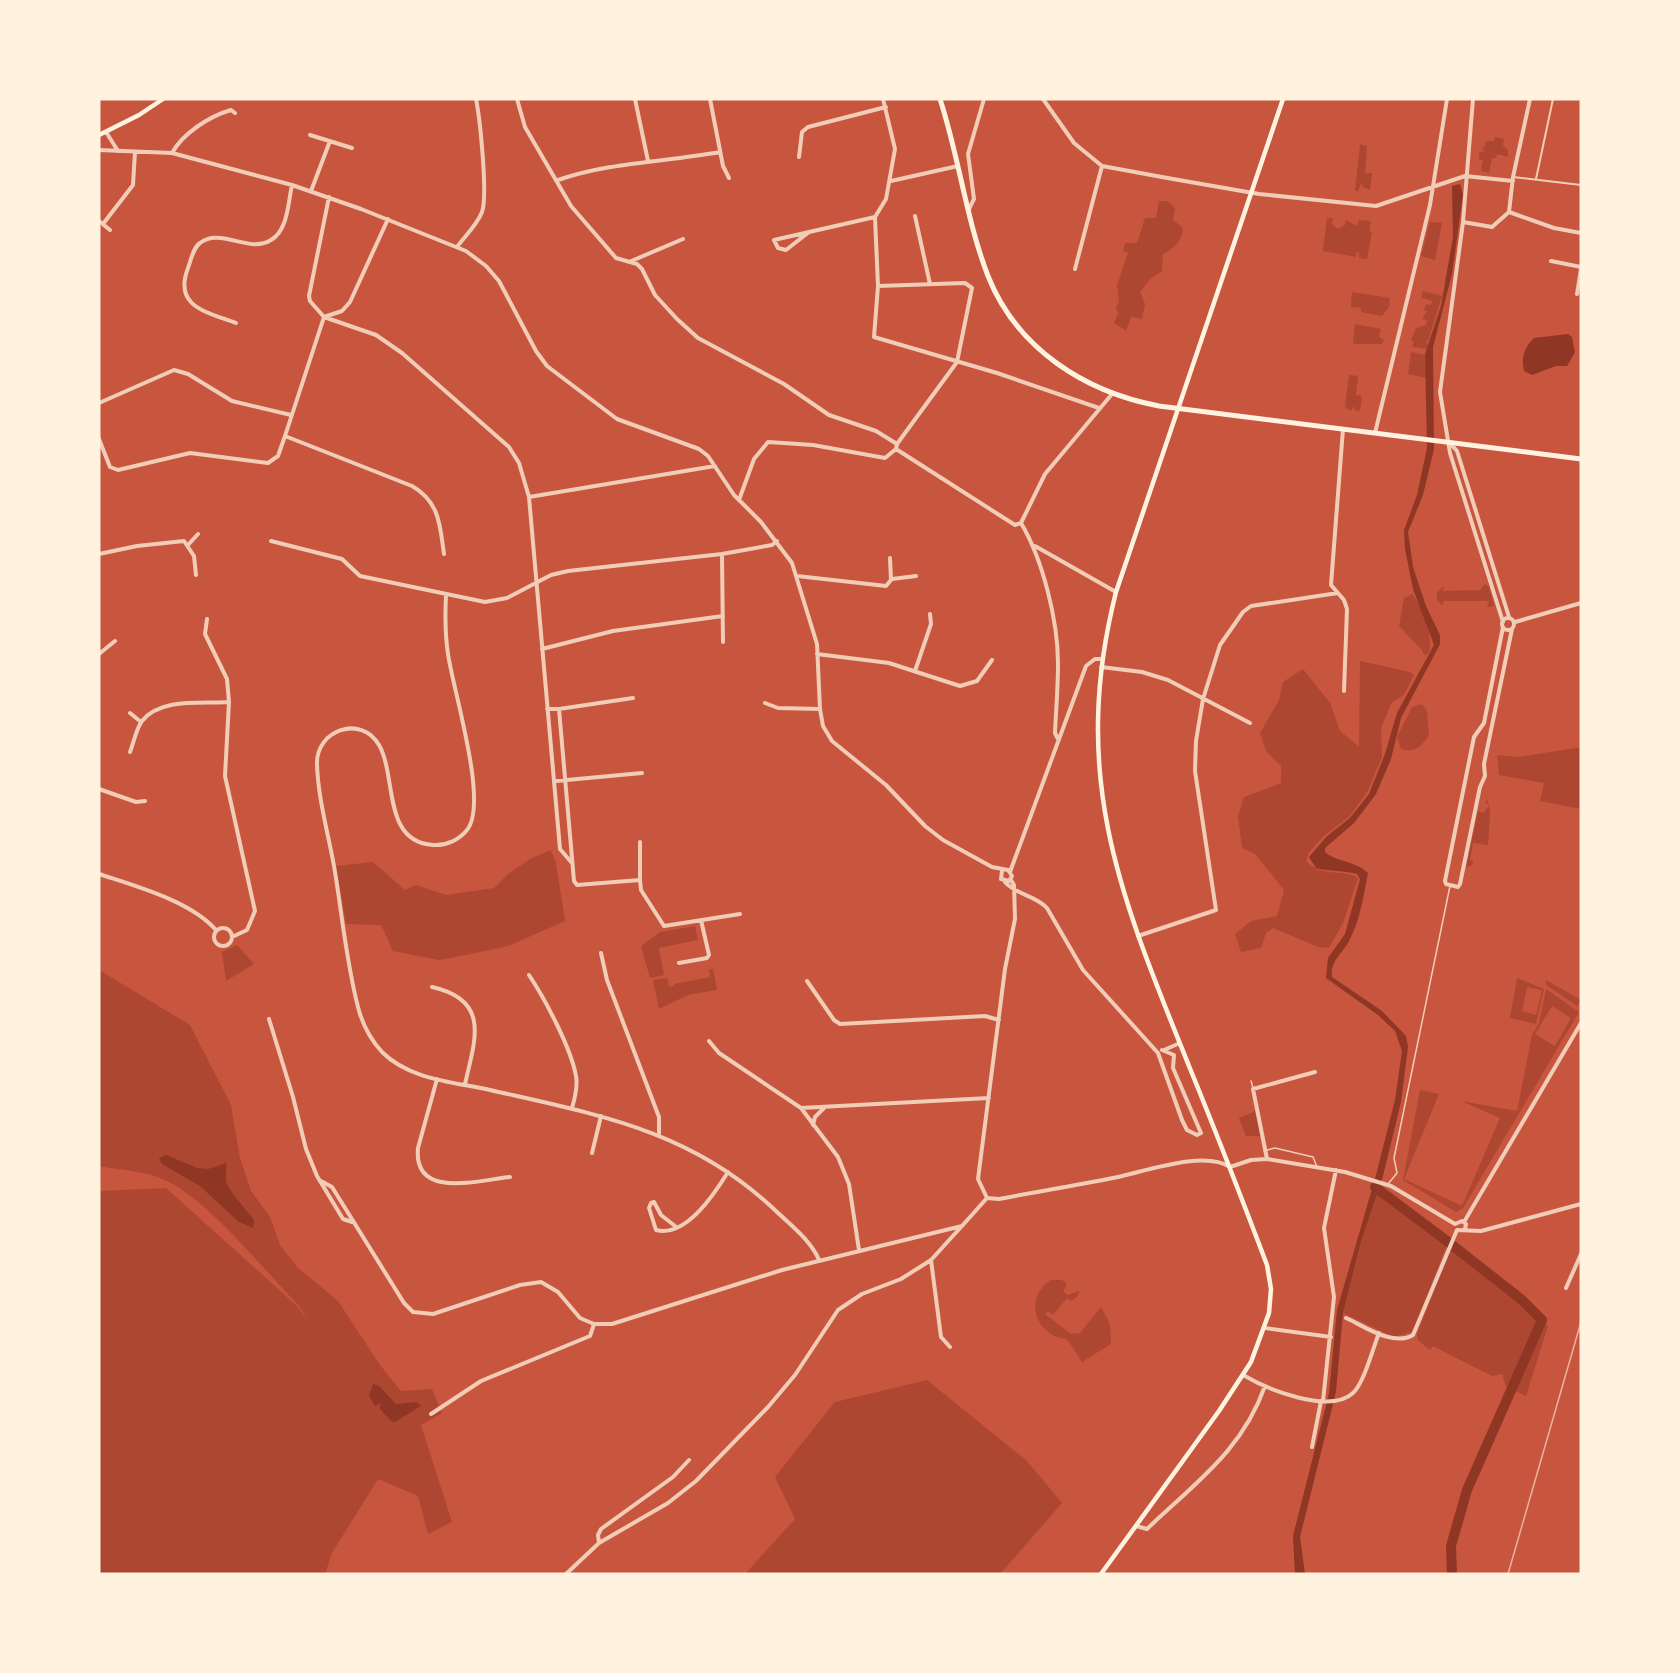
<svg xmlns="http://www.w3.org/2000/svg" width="1680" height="1673" viewBox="0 0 1680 1673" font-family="'Public Sans',sans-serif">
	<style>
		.green { fill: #ae4732; fill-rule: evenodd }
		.water { fill: #8f3625 }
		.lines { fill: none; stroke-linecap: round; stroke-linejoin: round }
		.river { stroke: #8f3625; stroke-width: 10 }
		.service { stroke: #f1ccb7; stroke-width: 1.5 }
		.pedestrian { stroke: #f1ccb7; stroke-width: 2 }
		.minor { stroke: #f1ccb7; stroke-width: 4 }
		.secondary { stroke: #fff3e0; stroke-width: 4.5 }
		.primary { stroke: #fff3e0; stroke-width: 5 }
		.rail { stroke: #e9b49f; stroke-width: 1.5 }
	</style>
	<rect width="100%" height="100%" fill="#c8553d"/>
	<path class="green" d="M1495,137L1504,139L1503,146L1508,150V157L1497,154L1496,158H1492L1489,173L1481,171L1483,160L1479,159V152H1484L1482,147H1485L1486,141H1494Z
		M1360,144L1367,146L1365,173H1372L1370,190L1363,187L1362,182L1358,191H1355Z
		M1159,201H1168L1175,208L1173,220L1183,228C1183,240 1174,249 1163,254L1162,271L1150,279L1140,292L1145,304L1142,319L1131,317L1126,331L1114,323L1118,313L1116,308L1119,302L1117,285L1128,253L1123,251L1125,243H1137L1145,218H1156Z
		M1327,218H1333L1332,224L1338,229L1345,225L1346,220L1357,226L1359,220L1371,221L1369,231L1372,232L1367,259L1359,258V253L1356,252V257L1323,251Z
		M1430,222L1442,223L1435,260L1421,256Z
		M1422,291L1442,296L1428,341H1425L1428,343L1427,349L1412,347L1414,341L1411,340L1416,328L1426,325L1427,320L1422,319L1427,311L1424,310L1426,304L1431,305L1432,301L1422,298Z
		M1352,292L1390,298L1389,307L1382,316L1361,312V308L1351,307Z
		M1355,324L1381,329L1379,337L1384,340L1382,344H1353Z
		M1411,352L1425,355L1426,378L1408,374Z
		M1349,375L1358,376L1356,395L1362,396L1360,411L1354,410L1355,405L1351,411L1345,407Z
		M1485,584L1489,587L1494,606L1487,607L1489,601H1444L1442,605L1437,600V592L1445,586L1442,591L1480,590Z
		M1412,594C1421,604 1436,642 1428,654L1424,655L1422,650L1399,626L1404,598Z
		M1360,661L1410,672L1414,675L1404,695L1392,702L1381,728L1382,757L1367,792L1350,816L1324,836L1309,852L1306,861C1322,878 1341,868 1358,878L1343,923L1329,948L1318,947L1273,928L1266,933L1261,948L1241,952L1235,934L1251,921L1277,916L1284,890L1255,854L1242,848L1238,816L1244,797L1281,783V766L1266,751L1260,733L1279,700L1283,682L1303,669L1330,703L1340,731L1359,747Z
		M1422,704L1427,711L1429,735C1422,746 1415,753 1401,749L1397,737L1412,707Z
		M1581,747V809L1540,801L1544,783L1499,775L1497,755L1519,757Z
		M1487,799L1490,810L1488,845L1473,843L1470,860L1473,861L1472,866L1466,867L1478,811L1484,813L1489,805L1485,802Z
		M551,850L556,863L565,921L508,946L471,954L439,960L393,951L381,925L346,924L336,866L373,862L405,890L416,885L446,895L494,888L508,874L530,859Z
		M695,926L698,940L659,948L664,975L650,978L641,946L660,932Z
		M237,945L254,964L226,981L222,952Z
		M709,969H713L717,990L688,995L659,1009L653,980L667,978L669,987L674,986V984L710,977Z
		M99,970L190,1025L231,1105L240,1158L251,1191L270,1217L280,1245L298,1268L338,1301L380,1365L401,1391L432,1389L442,1413L421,1425L452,1522L428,1534L418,1496L378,1479L332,1553L325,1574H99V1191L166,1188L296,1305L308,1320L299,1306C265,1271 209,1201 167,1181C148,1171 120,1170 99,1166Z
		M1517,978L1544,989L1536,1024L1510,1018ZM1527,987L1542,990L1536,1015L1522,1011Z
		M1546,980L1581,1000L1577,1006L1546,985Z
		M1546,989L1579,1012L1463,1208L1456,1212L1403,1180L1420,1090L1439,1094L1404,1179L1462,1206L1500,1118L1461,1101L1517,1111L1532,1035L1539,1023ZM1552,1006L1571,1018L1555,1046L1535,1034Z
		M1255,1111L1262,1136H1246L1239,1118Z
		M1378,1191L1447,1244L1414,1331L1394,1337L1343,1313L1360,1245Z
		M1451,1247L1548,1326L1526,1396L1506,1387L1502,1374L1492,1376L1433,1346L1430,1350L1418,1340L1417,1334Z
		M1051,1280H1062L1067,1284L1063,1291L1067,1295L1080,1291L1077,1297L1071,1301L1067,1298L1053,1315L1048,1311L1045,1314L1071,1334L1080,1333L1101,1307L1110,1324L1111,1344L1082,1362C1079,1358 1073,1346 1066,1339C1035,1335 1023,1298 1051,1280Z
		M927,1380L1027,1461L1062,1503L1000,1574H745L795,1519L775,1477L835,1402Z"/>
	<path class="water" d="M1460,184L1463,195L1452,274L1433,347L1434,449L1423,495L1408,532L1413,567L1426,606L1440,635V644L1401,718L1391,759L1376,794L1354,823L1325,848V852C1336,862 1354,860 1368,873C1364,894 1360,920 1350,939C1344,952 1329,962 1332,977L1382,1011L1406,1036L1408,1047L1401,1102L1383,1176L1360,1245L1343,1313L1336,1392L1300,1537L1305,1574H1295L1293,1536L1329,1393L1337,1310L1376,1175L1395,1100L1402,1051L1395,1031L1378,1015L1326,978L1328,958L1345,934L1360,879L1357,874C1343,870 1330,872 1316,868L1309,857L1327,836L1350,818L1369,794L1385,754L1397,713L1434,645L1413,589L1405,549L1404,530L1417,495L1427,448L1425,354L1441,306L1453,237L1452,186Z
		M1568,334L1572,337L1575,352L1567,366H1556L1532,375L1524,371C1521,357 1524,348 1534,338Z
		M166,1155L197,1168L208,1169L226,1163C227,1169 225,1176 226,1182C229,1191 248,1212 254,1220L253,1228L239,1222L200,1186L162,1164L159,1158Z
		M373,1384L379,1386L396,1404L417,1402L421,1406L395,1422L391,1421L380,1409V1403L375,1406L369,1396Z"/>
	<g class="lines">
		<path class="river" d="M1375,1187L1447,1241L1522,1300L1542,1320L1467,1490L1451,1546L1452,1574"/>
		<path class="service" d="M1251,1081L1253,1088
			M1267,1150L1275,1148L1313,1157L1317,1167
			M1388,1184L1397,1173L1394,1158L1450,886"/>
		<path class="pedestrian" d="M1513,177L1581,185
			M1536,179L1553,99"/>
		<path class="minor" d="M517,99L525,127L571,206L616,258L637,264L642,269L655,295L677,319L698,338L784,384L829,415L876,431L897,444L896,449L1004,518L1015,525L1021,523
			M635,99L648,161
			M710,99L723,166L729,178
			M883,99L895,149L886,199L875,217L878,286L874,337L997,373L1099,408
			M1043,99L1074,143L1102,166L1173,179L1259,194L1376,206L1465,176L1513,181
			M1473,99L1463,222L1440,392L1450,453L1503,622
			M106,132L118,151
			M310,135L352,148
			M99,150L172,153L292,185L361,209L466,251L486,266L499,281L536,351L547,366L617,419L699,449L708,456L734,495L761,522L792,563L817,644L820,709L823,726L832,741L886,785L925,826L943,840L992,867L1008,870L1012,876L1009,881L1001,879L1002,871
			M172,153C183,133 210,116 231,110L235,113
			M799,157L802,132L808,127L886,107
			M558,180C610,162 666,162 720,152
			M891,181L958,166
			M311,191L330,141
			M329,197L309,296L310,301L324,317L342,311L350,302L388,219
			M969,209L974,199L968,154L984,99
			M1509,212L1513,177L1530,99
			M1509,212L1554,228L1581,233
			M915,216L930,284
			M99,221L110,230
			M1463,222L1492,227L1509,212
			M103,224L133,185L135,152
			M809,232L786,250L778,248L774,240L875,217
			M457,247C465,236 477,225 482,212C488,195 480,119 476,99
			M1551,261L1581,267
			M629,262L683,239
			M1075,269L1102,166
			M878,286L965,283L972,288L957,362L897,444
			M1577,294L1581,269
			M236,323C207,312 173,307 188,268C191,260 193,248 200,243C220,227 249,254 271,240C288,230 288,203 292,185
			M99,403L174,370L188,374L232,401L291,415
			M1343,429L1331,585L1344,600L1347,609L1344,691
			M1375,433L1430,205L1447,99
			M99,439L110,467L118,470L190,453L268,463L278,456L285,436
			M1450,443L1457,451L1509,617
			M529,497L715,466
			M739,500L754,459L768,442L813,445L885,458L896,449
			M1021,523C1043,560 1058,621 1058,664C1058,687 1056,710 1055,733L1058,739
			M1021,523L1045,474L1112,394
			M271,541L342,559L360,576L485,602L507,598L551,575L568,571L722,554L772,545L777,541
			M188,545L198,534
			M1035,546L1116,592
			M99,554L137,546L184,541L194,556L196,575
			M444,554C440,526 440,502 412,486L285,436L324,317L376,335L402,353L509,447L519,463L529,497L560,849L572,863
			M722,554L723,642
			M797,576L886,586L891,580L890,558
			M892,579L916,576
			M446,595C445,615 445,635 448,654C453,690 489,803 467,830C459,840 446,846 433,845C382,842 397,776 379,745C361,714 316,730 317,764C318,798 328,833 334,866C342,913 346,961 358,1007C362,1023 371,1040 382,1052C410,1080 454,1082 490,1090C600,1115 693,1131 777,1212C792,1226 811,1241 819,1260
			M1502 624a6 6 0 1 1 12 0a6 6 0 1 1-12 0Z
			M207,619L205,634L227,679L229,702L225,776L255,911L247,930L232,937
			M1515,622L1581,603
			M1503,627L1484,723L1474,737L1445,881L1446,884L1458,887L1460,884L1480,787L1485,776L1484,764L1512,629
			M542,649L613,631L723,616
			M99,654L115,641
			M817,654L889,663L960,686L977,681L992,660
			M1101,667L1142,672L1168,680L1250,723
			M915,671L931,624L930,614
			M765,703L778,708L820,709
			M547,709H559L574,881L577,885L640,880L641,890L664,926L740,914
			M559,709L633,698
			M130,713L141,722
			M130,752C134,742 136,729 142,721C161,697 203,704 229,702
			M556,781L642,773
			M99,789L136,802L145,801
			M1010,872L1086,666L1095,659H1101
			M99,874C135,886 191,901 216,930
			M640,880V842
			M1005,882C1016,895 1035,895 1047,908L1083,970L1158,1053L1182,1120L1187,1130L1197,1135L1201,1133L1173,1068L1174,1055L1162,1050
			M214 937a9 9 0 1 1 18 0a9 9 0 1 1-18 0Z
			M1138,936L1216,910L1195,771L1196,741L1203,699L1220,645L1243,612L1251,606L1338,593
			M601,953L607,980L659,1117V1134
			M679,963L707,958L709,955L701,920
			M529,975C545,999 571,1048 576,1076C578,1087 575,1098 572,1108
			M807,981L834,1020L840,1024L985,1016L999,1020
			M432,987C491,1000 475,1040 465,1084
			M269,1019L293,1097L306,1149L317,1176L343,1219L352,1222
			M709,1041L719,1053L801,1108L838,1157L849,1184L859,1250
			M1164,1050L1180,1043
			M437,1079L418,1148C413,1200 479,1180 510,1177
			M801,1108L989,1098
			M813,1125L815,1117L825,1107
			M592,1153L601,1116
			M1267,1159L1253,1089L1315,1072
			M321,1181L332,1187L404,1303L413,1312L433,1314L520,1285L541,1282L558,1292L580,1318L594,1324H612L782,1270L962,1226L987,1198
			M987,1198L999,1199C1035,1192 1072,1186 1108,1179C1139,1174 1202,1149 1230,1167L1251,1160L1267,1159L1345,1172L1391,1186L1455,1224
			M987,1198L978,1179L1005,969L1015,919L1014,885L1011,880
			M1464,1222L1581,1023
			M1455,1224L1462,1221L1466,1224L1465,1229
			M675,1226L661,1215L654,1202L651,1203L649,1208L656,1230C686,1238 715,1193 728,1172
			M1457,1230L1481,1231L1581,1204
			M931,1260L941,1337L950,1347
			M1566,1288L1581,1254
			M1346,1318C1364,1326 1393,1347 1413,1335L1457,1230
			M1265,1328L1331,1337
			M1243,1375C1267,1389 1329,1415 1353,1393C1364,1383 1373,1348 1379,1333
			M1323,1401L1334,1297L1324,1228L1336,1170
			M431,1414L481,1381L590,1336L594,1324
			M1312,1447L1321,1401
			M1136,1526L1147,1529C1195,1483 1242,1451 1265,1386
			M599,1543L598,1535L601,1529L673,1477L689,1460
			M566,1574L599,1543L668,1503L696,1481L768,1407L795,1375L838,1310L862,1294L901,1279L931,1260L961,1227"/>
		<path class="secondary" d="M99,135L139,115L163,99
			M1101,1574L1219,1411L1251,1362L1269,1313L1271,1289L1267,1265C1242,1199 1216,1132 1189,1066C1121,897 1069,778 1116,592L1283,99"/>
		<path class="primary" d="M940,99C959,157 966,219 988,276C1017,349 1085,392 1159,406L1581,459"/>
		<path class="rail" d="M1508,1574L1581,1322"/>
	</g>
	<rect width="1680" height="1673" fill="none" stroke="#fff3e0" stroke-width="201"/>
</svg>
